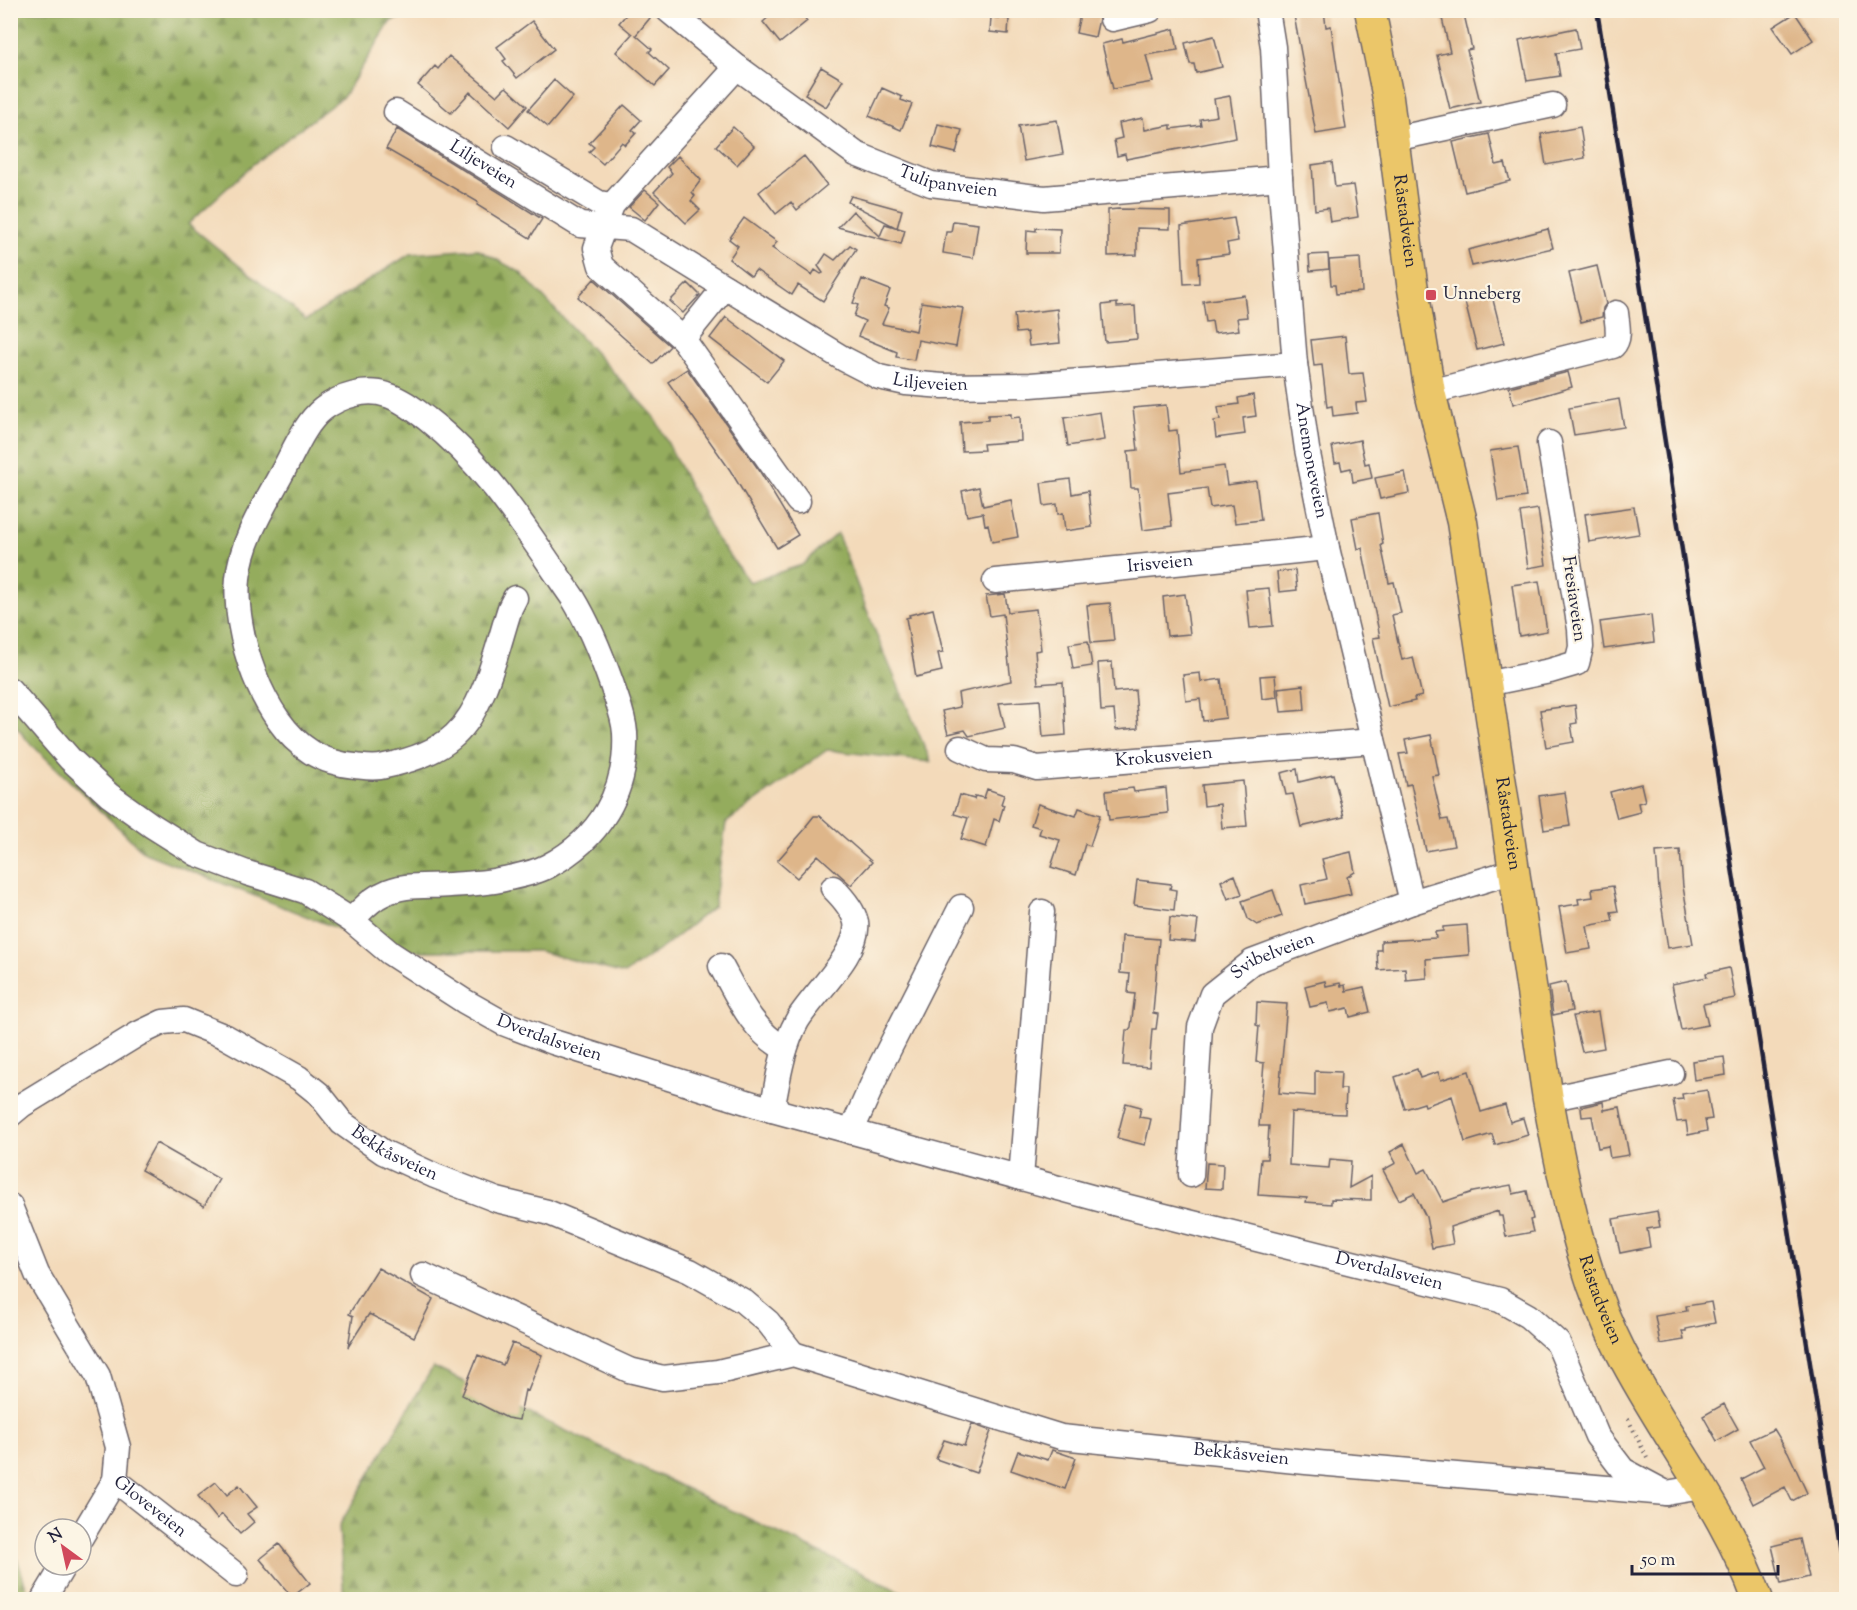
<svg xmlns="http://www.w3.org/2000/svg" width="1857" height="1610" viewBox="0 0 1857 1610" font-family="'Sorts Mill Goudy',serif">
	<style>
		.forest { fill: url(#forest-firs); stroke: #5b674c; stroke-width: 1.5 }
		.building { fill: #deb68a }
		.lines { fill: none; stroke-linecap: round; stroke-linejoin: round }
		.minor-casing { stroke: #6b6267; stroke-width: 27 }
		.major-casing { stroke: #6b6267; stroke-width: 33 }
		.path { stroke: #6b6267; stroke-width: 4; stroke-dasharray: 1.5 4.5; stroke-linecap: butt }
		.minor { stroke: #fff; stroke-width: 24 }
		.major { stroke: #ebc669; stroke-width: 30 }
		.rail { stroke: #22223b; stroke-width: 4.5 }
		.poi-dot { fill: #d1495b; stroke: #fcf5e5; stroke-width: 2 }
		.labels { text-anchor: middle; dominant-baseline: central; stroke-width: 4.5; stroke-linejoin: round; paint-order: stroke }
		.street-label { font-size: 18px; fill: #22223b; stroke: #fcf5e5 }
		.poi-label { font-size: 18px; fill: #22223b; stroke: #fcf5e5; text-anchor: start }
	</style>
	<defs>
		<pattern id="forest-firs" width="22" height="20" patternUnits="userSpaceOnUse" patternTransform="scale(1.5)"><rect width="22" height="20" fill="#94ac5d"/><path d="M5 1l3.5 6h-7zM16 11l3.5 6h-7z" fill="#788c4e"/></pattern>
	</defs>
	<rect width="100%" height="100%" fill="#fcf5e5"/>
	<filter id="ink" filterUnits="userSpaceOnUse"><feTurbulence type="fractalNoise" baseFrequency=".0167" numOctaves="2"/><feDisplacementMap in="SourceGraphic" scale="12" xChannelSelector="R" yChannelSelector="G"/><feConvolveMatrix kernelMatrix="1 2 1 2 8 2 1 2 1" color-interpolation-filters="sRGB"/></filter>
	<filter id="wash" filterUnits="userSpaceOnUse"><feTurbulence type="fractalNoise" baseFrequency=".008" numOctaves="4" result="noise"/><feDisplacementMap in="SourceGraphic" scale="24" xChannelSelector="R" yChannelSelector="G"/><feGaussianBlur stdDeviation="1.35" result="paint"/><feColorMatrix in="noise" values="0 0 0 0 0 0 0 0 0 0 0 0 0 0 0 0 0 1.4 0 .05"/><feComposite in="paint" operator="in"/></filter>
	<g filter="url(#wash)">
		<rect width="100%" height="100%" fill="#f3daba"/>
		<path class="forest" d="M426,10L391,21L344,96L252,165L188,224L306,320L410,254L477,249L520,272L654,416L716,538L749,582L802,565L837,533L879,641L931,762L827,750L726,823L714,906L665,946L624,974L539,951H395L145,853L27,740L11,719V11Z
			M433,1367L916,1599H344L339,1526Z
			M10,1539H11L30,1599H11Z"/>
		<g id="blocks">
			<path class="building" d="M630,10H641L650,18L636,35L652,49L649,52L669,70L655,86L616,52L632,34L619,23Z
				M777,10H799L807,21L780,43L763,22Z
				M1081,10H1101L1095,37L1076,33Z
				M1293,10H1324L1326,27L1331,26L1346,129L1316,134Z
				M1440,10H1463L1472,49L1467,50L1480,102L1450,109L1437,55L1450,52Z
				M1795,13L1813,40L1792,54L1773,27Z
				M991,17L1009,19L1008,34L990,32Z
				M532,21L554,49L517,78L503,61L506,59L497,47Z
				M1576,28L1580,49L1556,53L1560,76L1527,81L1519,40Z
				M1174,29L1178,50L1146,55L1153,82L1113,89L1102,44L1122,39L1123,42Z
				M1214,36L1222,67L1196,73L1194,64H1190L1185,43Z
				M449,56L497,96L506,87L527,106L509,127L470,92L451,113L418,85L435,66L438,69Z
				M821,67L843,80L826,107L805,94Z
				M554,80L573,97L548,127L528,110Z
				M882,88L902,97L901,100L912,104L901,130L869,116Z
				M1230,96L1236,138L1126,159L1125,154L1117,156L1114,140L1122,138L1119,123L1143,118L1145,130L1171,125V129L1201,125L1200,119L1217,116L1214,99Z
				M624,105L641,120L632,130L636,133L625,145L622,142L603,164L589,152L594,147L589,143Z
				M1057,120L1063,154L1024,161L1018,126Z
				M938,124L962,130L956,153L932,147Z
				M733,127L754,146L737,165L716,146Z
				M1580,127L1585,158L1546,165L1541,134Z
				M397,129L542,219L530,238L477,205L478,202L386,149Z
				M1489,134L1496,165L1505,163L1510,181L1465,192L1453,142Z
				M678,156L701,180L692,192L695,196L691,201L700,210L686,223L654,192L672,173L667,167Z
				M804,156L827,185L797,210L791,202L776,214L759,192Z
				M1332,162L1335,187L1353,185L1358,217L1330,222L1328,208L1315,210L1312,165Z
				M645,190L659,202L645,220L629,207Z
				M851,196L902,210L897,228L848,202Z
				M1118,209L1170,210V229L1137,228V255L1108,256V210Z
				M853,211L880,236L885,224L905,230L901,244L838,227Z
				M744,218L777,242L772,248L812,275L815,270L821,274L823,273L818,266L826,254L835,260L850,245L856,249L823,301L798,285L792,295L756,270L751,276L729,259L738,246L729,239Z
				M1234,218L1238,241L1227,243L1229,254L1198,258L1199,283L1184,284L1181,226Z
				M953,221L978,224L973,258L943,253L946,232H951Z
				M1036,228L1060,229L1059,253H1026L1027,230L1036,231Z
				M1548,229L1553,248L1472,266L1468,250Z
				M1328,254L1329,269L1310,271L1309,255Z
				M1360,258L1362,292L1336,294L1335,285H1331L1329,260Z
				M1597,266L1606,304L1603,308L1602,317L1581,322L1569,273Z
				M594,279L670,346L653,364L578,297Z
				M862,279L890,290L884,306L889,308L882,324L916,331L921,302L963,308L956,347L918,340L914,360L896,357L897,352L858,336L865,321L854,316L858,305L853,303Z
				M688,283L700,295L683,313L670,301Z
				M1491,292L1504,343L1477,350L1464,298Z
				M1244,295L1247,317L1237,318L1239,330L1214,333L1212,321L1206,322L1203,301Z
				M1117,303V307L1135,306L1137,339L1105,342L1102,305Z
				M1057,309L1060,343L1029,346L1027,332L1016,333L1014,314Z
				M726,317L784,361L767,382L710,338Z
				M1345,336L1349,374L1363,373L1367,402L1356,403L1357,413L1333,416L1332,406L1327,407L1322,365L1314,366L1311,340Z
				M687,369L759,470L798,535L777,548L730,470L668,382Z
				M1568,372L1572,387L1513,404L1509,387Z
				M1253,395L1256,416L1243,418L1245,434L1216,438L1214,421L1220,420L1218,407L1239,404L1238,398Z
				M1619,399L1624,427L1574,435L1569,408Z
				M1166,405L1169,431L1177,430L1181,472L1224,466L1227,485L1256,481L1261,520L1235,523L1232,505L1210,508L1207,488L1168,493L1172,526L1143,530L1138,488H1131L1128,451L1138,450L1133,408Z
				M1100,412L1104,440L1068,446L1064,418Z
				M1011,414V418L1020,417L1021,441L983,444L984,450L962,451L960,422L988,420V415Z
				M1360,440L1365,464L1369,463L1372,478L1353,482L1351,468L1342,470L1340,462L1335,463L1332,446Z
				M1518,447L1526,497L1498,501L1490,451Z
				M1405,472L1409,493L1380,499L1375,478Z
				M1070,479L1072,494L1088,491L1092,527L1065,531L1063,513L1058,514L1057,504L1044,506L1041,483Z
				M979,487L983,506L1011,500L1018,537L992,542L988,524L985,525L983,513L967,516L962,491Z
				M1634,507L1639,534L1589,542L1585,514Z
				M1538,509L1546,565L1528,568L1520,512Z
				M1378,513L1383,544L1381,545L1389,583L1394,582L1401,613L1392,615L1402,660L1413,657L1422,696L1414,698L1415,701L1388,707L1373,638L1380,637L1362,548L1358,549L1352,518Z
				M1295,570L1297,590L1279,592L1277,572Z
				M1539,581L1547,631L1519,636L1512,585Z
				M1269,588L1273,626L1250,628L1246,590Z
				M1005,594L1008,612L1036,609L1041,650L1035,651L1038,684L1063,682L1066,735L1043,737L1040,700L999,703L1005,728L969,736L965,730L948,734L942,711L960,707L958,693L1011,681L1003,614L990,616L986,596Z
				M1185,594L1190,634L1167,636L1163,597Z
				M1110,603L1114,641L1091,643L1087,605Z
				M933,609L943,652L938,653L942,671L916,677L906,618L910,617L909,615Z
				M1651,615L1654,642L1604,649L1600,622Z
				M1088,641L1092,666L1073,669L1069,644Z
				M1112,662L1114,692L1135,690L1138,728L1116,730L1114,710L1101,711L1098,663Z
				M1200,673L1201,682L1221,679L1226,718L1203,721L1200,699L1186,701L1183,675Z
				M1275,675L1277,697L1262,699L1260,676Z
				M1303,685L1305,710L1281,712L1278,688Z
				M1575,705L1577,723L1571,724L1574,742L1546,747L1540,710Z
				M1431,735L1439,775L1432,776L1442,820L1448,819L1454,846L1426,851L1411,784L1406,785L1399,754L1408,753L1405,740Z
				M1297,769L1299,782L1333,774L1344,817L1301,827L1293,794L1286,795L1281,773Z
				M1243,781L1247,826L1222,828L1220,804L1204,806L1202,785Z
				M1641,784L1645,801L1638,803L1640,812L1617,818L1610,792Z
				M1133,788L1134,792L1166,788L1168,813L1109,820L1106,791Z
				M987,789L1004,795L1001,804L1004,805L999,821L994,819L986,847L961,839L968,818L954,814L960,795L974,799L975,796L984,798Z
				M1565,792L1570,826L1544,830L1539,796Z
				M1038,804L1076,816L1079,808L1100,815L1090,846L1085,844L1076,875L1051,867L1060,840L1039,834L1041,828L1031,825Z
				M814,816H820L872,862L851,885L818,855L797,878L777,861L807,827L806,826Z
				M1680,850L1683,887L1693,944L1668,948L1659,889L1656,852Z
				M1351,852L1355,872L1347,877L1351,894L1305,904L1301,885L1327,879L1322,859Z
				M1235,875L1242,894L1228,899L1221,881Z
				M1137,880L1171,884L1170,889L1176,890L1174,910L1134,905Z
				M1613,886L1618,911L1611,912L1613,921L1587,926L1591,949L1567,953L1559,907L1579,904L1578,899L1593,897L1592,889Z
				M1273,890L1282,916L1257,925L1248,919L1242,901Z
				M1170,917L1198,920L1195,942L1168,940Z
				M1467,925L1469,955L1426,959L1427,978L1406,980L1405,968L1378,970L1377,950H1381V941L1436,938L1435,932L1443,931V927Z
				M1122,936L1159,939L1153,1013L1158,1014L1156,1029H1152L1149,1067L1123,1065L1126,1030H1129L1131,1027L1135,994L1128,993L1130,974L1120,973Z
				M1729,968L1735,998L1703,1004L1708,1025L1681,1030L1672,984L1707,977L1706,973Z
				M1325,981L1326,986L1340,983L1341,986L1345,985L1346,991L1364,987L1370,1012L1350,1017L1348,1008L1330,1012L1328,1003L1310,1007L1305,986Z
				M1566,982L1572,1011L1553,1015L1549,986Z
				M1257,1002L1287,1004L1279,1093L1315,1096V1071L1341,1072L1340,1089H1346L1345,1114L1291,1112L1289,1165L1329,1168L1330,1159L1351,1161L1349,1188L1371,1176V1200L1331,1199V1204L1306,1202L1307,1198L1258,1195L1261,1159H1267L1269,1126H1259L1264,1063L1256,1062L1259,1026L1256,1025Z
				M1598,1012L1604,1048L1582,1052L1573,1016Z
				M1724,1057L1726,1075L1694,1080L1692,1061Z
				M1417,1069L1420,1078L1438,1072L1441,1080L1469,1071L1481,1112L1505,1105L1510,1122L1523,1118L1528,1135L1495,1145L1492,1134L1465,1142L1452,1096L1425,1106L1424,1103L1405,1109L1395,1077Z
				M1707,1090L1712,1119L1705,1120L1707,1131L1688,1135L1686,1121L1677,1122L1673,1100L1683,1099L1682,1094Z
				M1603,1102L1604,1110L1620,1107L1629,1155L1610,1158L1608,1146L1598,1148L1592,1116L1582,1117L1581,1107Z
				M1126,1103L1141,1107L1139,1117L1151,1119L1145,1145L1117,1138Z
				M156,1143L219,1179L204,1206L141,1170Z
				M1404,1144L1418,1173L1426,1169L1443,1202L1473,1192L1511,1185L1513,1194L1527,1191L1533,1219L1530,1220L1533,1232L1506,1237L1502,1216H1499L1498,1211L1450,1227L1453,1244L1432,1248L1426,1217L1414,1193L1399,1200L1383,1170L1396,1163L1390,1152Z
				M1207,1163L1223,1164L1222,1189L1205,1188Z
				M1657,1211L1660,1227L1647,1229L1650,1247L1620,1253L1613,1219Z
				M378,1268L433,1299L414,1337L369,1314L348,1347L353,1316L349,1314Z
				M1711,1302L1715,1323L1686,1329V1331H1682L1684,1340L1660,1344L1655,1316L1687,1311L1686,1306Z
				M512,1343L542,1355L528,1391L525,1390L519,1420L507,1418L462,1395L478,1355L503,1365Z
				M1724,1404L1738,1429L1717,1441L1703,1416Z
				M972,1424L991,1431L976,1473L936,1459L944,1440L964,1446Z
				M1774,1429L1788,1452L1807,1493L1792,1501L1785,1487L1753,1504L1741,1479L1764,1467L1750,1440Z
				M1052,1450L1076,1458L1065,1489L1011,1470L1018,1451L1048,1460Z
				M216,1482L227,1495L239,1485L257,1507L247,1514L254,1522L240,1534L222,1514L217,1519L198,1496Z
				M1800,1539L1809,1577L1781,1584L1772,1546Z
				M279,1544L310,1583L292,1597L260,1559Z"/>
		</g>
	</g>
	<g filter="url(#ink)">
		<use href="#blocks" fill-opacity="0" stroke="#6b6267" stroke-width="1.5"/>
		<g class="lines">
			<defs>
				<g id="minor">
					<path id="s1" d="M668,10L737,67L856,154L931,184L1044,198L1280,178"/>
					<path id="s2" d="M1267,10L1273,47L1280,178L1295,364L1307,449L1327,548L1412,902"/>
					<path d="M1112,19L1150,10"/>
					<path d="M737,67L612,205L596,248L601,266L683,339L798,501"/>
					<path id="s3" d="M396,112L580,225L631,229L725,287L844,359L879,377L906,383L943,386L1031,385L1295,364"/>
					<path d="M1394,139L1553,105"/>
					<path d="M506,147L599,203L612,205"/>
					<path d="M683,339L725,287"/>
					<path d="M1430,392L1613,346C1621,338 1617,324 1616,313"/>
					<path id="s4" d="M995,581L1327,548"/>
					<path d="M1486,684L1550,671L1577,663L1581,647L1580,629L1549,443"/>
					<path id="s5" d="M10,690L70,759L109,795L151,825L197,854L247,873L305,891L351,920L390,953L464,1001L503,1023L553,1042L772,1110L1117,1204L1500,1300L1528,1316L1558,1343L1597,1436L1623,1470L1666,1493"/>
					<path id="s6" d="M960,748L986,760L1014,761L1037,768L1373,741"/>
					<path d="M351,920C361,911 371,899 383,894C403,883 428,887 450,885C467,884 487,883 504,879C518,876 535,873 548,866C599,839 628,792 625,733C624,716 617,701 612,685C601,654 590,626 573,598C529,535 488,466 427,419C415,410 401,399 387,395C366,388 340,396 323,409C305,423 295,449 284,469C266,503 242,538 238,578C233,633 262,722 311,752C323,760 341,765 355,766C365,767 375,769 385,766C409,761 437,752 455,735C486,706 497,647 510,608L515,598"/>
					<path d="M721,966C738,997 752,1031 785,1049"/>
					<path d="M1548,1099L1671,1073"/>
					<path d="M772,1110C778,1080 782,1048 797,1021C812,995 861,952 856,922C853,909 842,897 833,888"/>
					<path id="s7" d="M10,1115L22,1105L138,1034L163,1022L184,1020L226,1037L299,1078L319,1094L342,1123L383,1152L435,1176L497,1200L547,1212L690,1271L743,1301L768,1322L793,1354"/>
					<path d="M851,1132L882,1063L961,907"/>
					<path id="s8" d="M1191,1175L1200,1027L1212,994L1252,962L1412,902L1514,871"/>
					<path d="M1021,1178L1042,912"/>
					<path d="M10,1206L37,1274L98,1376L118,1447L115,1480L81,1537"/>
					<path id="s9" d="M423,1275L629,1370L663,1378L718,1372L793,1354L1061,1437L1306,1462L1666,1493L1690,1489L1700,1484"/>
					<path id="s10" d="M115,1480L236,1575"/>
					<path d="M43,1600L64,1565"/>
				</g>
				<g id="major">
					<path id="s11" d="M1370,10L1388,98L1412,283L1430,392L1462,522L1548,1099C1564,1185 1581,1274 1621,1352C1664,1436 1726,1510 1758,1600"/>
				</g>
			</defs>
			<use href="#minor" class="minor-casing"/>
			<use href="#major" class="major-casing"/>
			<path class="path" d="M1628,1419L1647,1458"/>
			<use href="#minor" class="minor"/>
			<use href="#major" class="major"/>
			<path class="rail" d="M1597,10L1846,1592"/>
		</g>
	</g>
	<rect class="poi-dot" x="1425" y="289" width="12" height="12" rx="3"/>
	<g class="labels">
		<g class="street-label">
			<text stroke="none"><textPath href="#s3" startOffset="102">Liljeveien</textPath></text>
			<text stroke="none"><textPath href="#s1" startOffset="334">Tulipanveien</textPath></text>
			<text stroke="none"><textPath href="#s11" startOffset="214">Råstadveien</textPath></text>
			<text stroke="none"><textPath href="#s3" startOffset="608">Liljeveien</textPath></text>
			<text stroke="none"><textPath href="#s2" startOffset="453">Anemoneveien</textPath></text>
			<text stroke="none"><textPath href="#s4" startOffset="166">Irisveien</textPath></text>
			<text transform="translate(1573 599) rotate(82)">Fresiaveien</text>
			<text stroke="none"><textPath href="#s6" startOffset="208">Krokusveien</textPath></text>
			<text stroke="none"><textPath href="#s11" startOffset="826">Råstadveien</textPath></text>
			<text stroke="none"><textPath href="#s8" startOffset="256">Svibelveien</textPath></text>
			<text stroke="none"><textPath href="#s5" startOffset="652">Dverdalsveien</textPath></text>
			<text stroke="none"><textPath href="#s7" startOffset="453">Bekkåsveien</textPath></text>
			<text stroke="none"><textPath href="#s5" startOffset="1524">Dverdalsveien</textPath></text>
			<text stroke="none"><textPath href="#s11" startOffset="1312">Råstadveien</textPath></text>
			<text stroke="none"><textPath href="#s9" startOffset="856">Bekkåsveien</textPath></text>
			<text stroke="none"><textPath href="#s10" startOffset="44">Gloveveien</textPath></text>
		</g>
		<g class="poi-label">
			<text x="1443" y="295">Unneberg</text>
		</g>
	</g>
	<rect width="1857" height="1610" fill="none" stroke="#fcf5e5" stroke-width="36"/>
	<g transform="translate(63 1547) rotate(327)"><circle r="28" fill="#fcf5e5" stroke="#a5a1a1" stroke-width="1.5"/>
	<path d="M0-4.5L10 22L0 15L-10 22Z" fill="#d1495b"/>
	<text y="-9" font-size="16" font-weight="bold" text-anchor="middle" fill="#22223b">N</text>
	</g>
	<path d="M1632 1565v9h146v-9" fill="none" stroke="#22223b" stroke-width="3"/>
	<text x="1641" y="1565" font-size="18" fill="#22223b" stroke="#fcf5e5" stroke-width="4.5" paint-order="stroke">50 m</text>
</svg>
